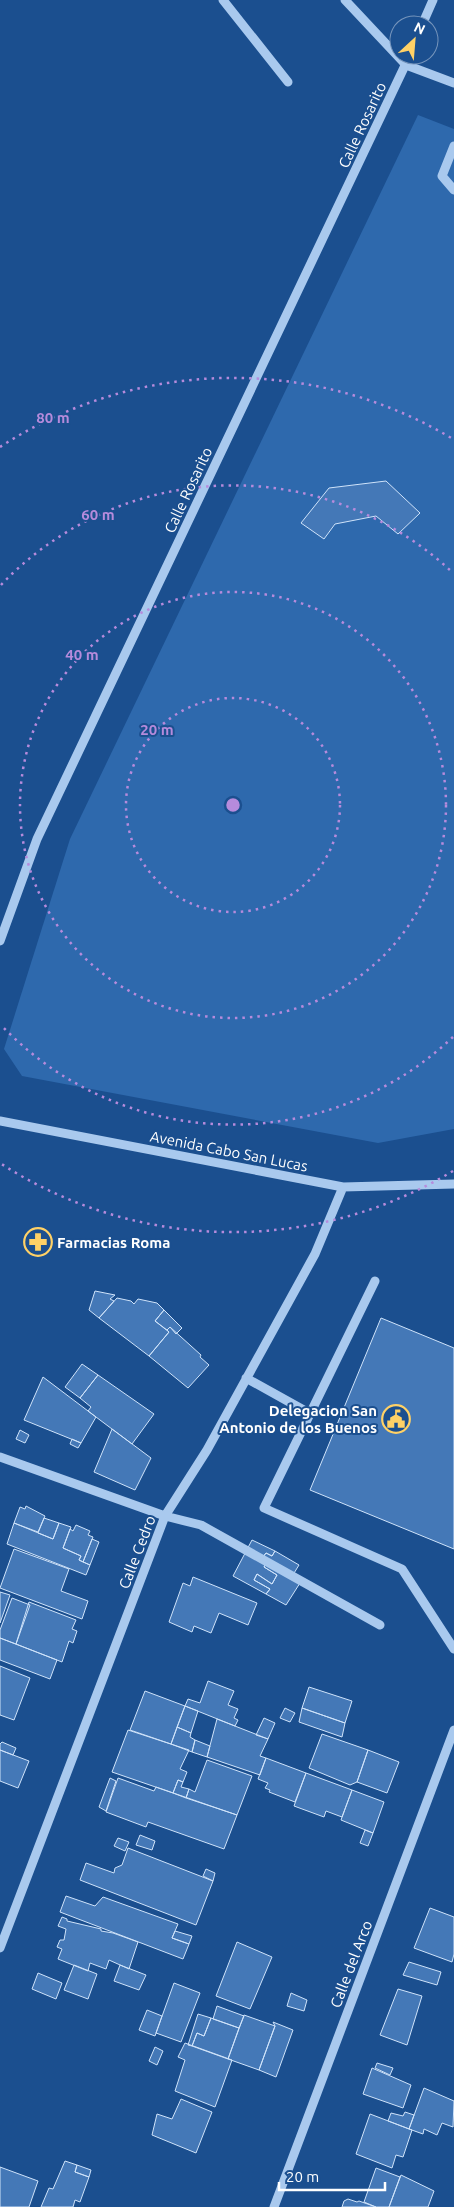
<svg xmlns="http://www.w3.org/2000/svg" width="454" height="2207" viewBox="0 0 454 2207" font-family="Ubuntu,sans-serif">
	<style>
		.park { fill: #2e69ad }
		.building { fill: #4478b7; stroke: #cfe3fa }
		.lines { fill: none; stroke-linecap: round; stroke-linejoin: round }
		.minor { stroke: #a9c9ee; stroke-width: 9 }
		.ring { fill: none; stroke: #b68bdc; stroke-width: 2.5; stroke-dasharray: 2.5 5 }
		.labels { text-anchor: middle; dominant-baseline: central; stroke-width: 4; stroke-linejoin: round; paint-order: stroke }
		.street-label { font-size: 15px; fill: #fff; stroke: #1b4f8f }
		.poi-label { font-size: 15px; font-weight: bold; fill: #fff; stroke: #1b4f8f; text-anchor: start }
		.centre { fill: #b68bdc; stroke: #1b4f8f; stroke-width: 2.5 }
		.ring-label { font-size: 15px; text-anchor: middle; font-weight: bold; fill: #b68bdc; stroke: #1b4f8f; stroke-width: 4; stroke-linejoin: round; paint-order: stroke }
	</style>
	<rect width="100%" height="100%" fill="#1b4f8f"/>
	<path class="park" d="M418,115L454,129V1129L378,1143L22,1076L4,1049L70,839Z"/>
	<path class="building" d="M386,481L420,513L398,534L376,516L335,524L324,539L301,523L329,488Z
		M95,1291L115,1295L110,1299L114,1301L99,1318L89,1310Z
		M117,1298L131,1301L134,1304L138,1299L157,1303L164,1310L155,1321L169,1332L149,1356L99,1318Z
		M164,1310L182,1328L176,1334L170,1327L167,1330L155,1321Z
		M381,1318L454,1348V1549L310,1490Z
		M170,1327L201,1355L200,1357L209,1365L188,1388L149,1356L169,1332L167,1330Z
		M82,1364L98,1375L80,1398L65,1387Z
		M98,1375L154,1414L132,1444L88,1411L91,1407L80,1398Z
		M43,1377L96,1417L81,1443L24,1420Z
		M112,1429L151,1458L135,1490L94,1472Z
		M20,1430L29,1435L25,1443L16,1439Z
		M72,1439L81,1443L78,1448L70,1444Z
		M26,1506L45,1516L38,1532L14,1523L20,1507L25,1509Z
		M44,1518L59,1523L53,1539L38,1533Z
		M14,1523L53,1539L59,1523L71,1527L63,1548L81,1556L79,1560L90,1565L86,1575L7,1544Z
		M76,1525L90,1531L88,1535L93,1537L83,1562L79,1560L81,1556L63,1548L70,1529L73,1531Z
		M92,1539L99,1542L90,1565L83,1562Z
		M252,1540L275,1551L272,1556L266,1553L263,1557L268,1560L264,1567L277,1575L272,1584L257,1574L254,1580L270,1589L266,1594L233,1576Z
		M14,1549L69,1569L61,1591L88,1601L82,1619L0,1588Z
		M275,1551L299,1565L291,1578L300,1583L286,1605L266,1594L270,1589L254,1580L257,1574L272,1584L277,1575L264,1567L268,1560L263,1557L266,1553L272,1556Z
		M193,1577L257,1603L248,1625L219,1613L211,1633L194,1626L192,1632L169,1622L183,1583L190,1586Z
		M0,1592L10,1595L0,1623Z
		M12,1598L30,1605L16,1644L0,1638V1630Z
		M29,1602L76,1620L72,1629L77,1631L73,1643L69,1641L62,1662L16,1644Z
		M0,1638L57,1660L50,1679L0,1660Z
		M0,1666L30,1678L14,1720L0,1715Z
		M208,1681L234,1691L228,1705L238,1709L234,1718L238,1720L235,1726L185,1706L188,1699L200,1703Z
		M309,1687L352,1701L345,1723L302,1708Z
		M145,1691L185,1706L171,1744L130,1730Z
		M185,1706L198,1711L191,1733L177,1727Z
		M285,1708L295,1713L290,1722L280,1718Z
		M302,1708L345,1723L342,1737L299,1722Z
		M264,1718L275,1723L268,1739L256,1735Z
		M217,1719L268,1739L260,1756L266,1758L260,1775L207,1757Z
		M177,1727L191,1733L190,1737L195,1740L192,1752L171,1744Z
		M128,1730L189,1750L180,1769L187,1772L183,1782L178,1780L173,1793L112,1772Z
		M322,1734L368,1750L357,1782L350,1785L309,1768Z
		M195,1740L210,1746L207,1757L192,1752Z
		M2,1742L16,1748L13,1755L0,1750V1744Z
		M0,1750L29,1761L18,1788L0,1781Z
		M368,1750L399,1762L387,1793L357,1782Z
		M266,1758L306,1773L295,1802L269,1792L270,1790L265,1788L268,1783L258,1779Z
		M207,1760L252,1776L237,1815L186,1798L189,1789L195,1792Z
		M306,1773L352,1790L342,1817L326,1811L324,1817L294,1806Z
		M110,1778L116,1781L106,1811L99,1807Z
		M118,1778L154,1791L156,1787L237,1815L224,1849L148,1822L146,1827L106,1812Z
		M178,1780L183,1782L181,1787L189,1789L186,1798L173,1793Z
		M352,1790L384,1802L373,1833L341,1820Z
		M365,1830L373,1833L368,1846L360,1843Z
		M140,1835L155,1841L152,1850L136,1845Z
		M118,1838L129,1842L125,1851L114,1846Z
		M128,1848L213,1881L196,1925L80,1880L86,1863L114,1873L115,1868L122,1865Z
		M206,1869L215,1873L213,1881L203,1876Z
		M66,1896L95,1906L103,1897L178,1924L172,1938L189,1944L183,1959L60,1912Z
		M430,1908L454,1917V1954L452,1962L414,1948Z
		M62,1917L67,1919V1921L101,1929V1931L113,1933L138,1942L129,1969L109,1960L106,1969L90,1963L88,1971L58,1959L62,1949L57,1947L60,1940H64L66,1929L58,1926Z
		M175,1931L192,1936L189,1944L172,1938Z
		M237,1942L272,1957L250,2009L216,1996Z
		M409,1962L441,1972L437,1985L403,1975Z
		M74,1965L97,1974L88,1999L64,1990Z
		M120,1965L146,1975L139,1990L114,1981Z
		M38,1973L62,1983L56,1999L32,1989Z
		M174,1983L200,1993L181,2042L156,2033Z
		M398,1989L422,1996L407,2045L380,2035Z
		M291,1993L307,2000L304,2011L287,2006Z
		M217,2006L244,2016L239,2028L213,2019Z
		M147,2010L162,2016L155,2036L139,2030Z
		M198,2014L211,2018L204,2036L197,2033L192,2046L188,2045Z
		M244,2015L275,2026L259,2070L228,2059Z
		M211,2018L239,2028L228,2059L192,2046L197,2033L204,2036Z
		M273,2022L293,2030L276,2077L259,2070L275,2026Z
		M185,2043L232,2060L215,2107L175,2091L185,2060L178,2057Z
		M155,2047L163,2051L157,2065L149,2061Z
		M377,2063L393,2068L390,2075L375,2068Z
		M372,2068L411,2085L403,2108L363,2094Z
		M424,2088L454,2101L453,2127L442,2123L437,2135L424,2129L423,2134L409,2129Z
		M181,2099L212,2112L196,2153L152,2135L157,2114L172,2119Z
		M405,2112L414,2115L409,2129L388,2121L391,2113L403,2116Z
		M370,2114L412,2130L403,2157L396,2155L392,2168L356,2154Z
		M65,2161L77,2165L75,2172L89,2177L80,2202L75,2200L73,2207H41L49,2188L53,2189Z
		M77,2165L91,2170L89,2177L75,2172Z
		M0,2167L38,2181L29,2207H0Z
		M376,2168L400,2177L389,2207H376L364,2202Z
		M401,2175L434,2191L428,2207H389Z
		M348,2199L357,2202L359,2201L376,2207H342L344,2201Z"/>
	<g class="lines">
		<path class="minor" d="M223,0L288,82
			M345,0L406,65L454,83
			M422,25L433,0
			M454,146L442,176L454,190
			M0,941L37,839L410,55
			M0,1121L343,1187L454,1184
			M375,1281L264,1508L402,1569L454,1649
			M246,1378L309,1413
			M0,1457L165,1516L201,1525L380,1625
			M0,1948L165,1516L207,1450L315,1254L343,1187
			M274,2207L454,1730"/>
	</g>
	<g class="ring">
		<circle cx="233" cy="805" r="107"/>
		<circle cx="233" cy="805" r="213"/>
		<path d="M453 1037A320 320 0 0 1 1 1025M1 585A320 320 0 0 1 453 573"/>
		<path d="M453 1171A427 427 0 0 1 0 1163M0 447A427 427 0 0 1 453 439"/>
	</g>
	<defs>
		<symbol id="pharmacy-ring" viewBox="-11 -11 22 22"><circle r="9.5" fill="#1b4f8f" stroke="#ffd166" stroke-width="1.5"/><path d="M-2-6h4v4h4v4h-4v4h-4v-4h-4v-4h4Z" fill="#ffd166"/></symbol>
		<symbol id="civic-ring" viewBox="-11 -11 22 22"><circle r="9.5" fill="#1b4f8f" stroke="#ffd166" stroke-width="1.5"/><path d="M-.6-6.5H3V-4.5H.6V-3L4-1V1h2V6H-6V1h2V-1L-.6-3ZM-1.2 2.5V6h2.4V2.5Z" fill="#ffd166"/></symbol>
	</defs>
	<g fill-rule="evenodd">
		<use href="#pharmacy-ring" x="22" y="1226" width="32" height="32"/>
		<use href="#civic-ring" x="380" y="1403" width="32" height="32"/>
	</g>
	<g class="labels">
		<g class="street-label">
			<text transform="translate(362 125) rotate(-65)">Calle Rosarito</text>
			<text transform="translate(188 490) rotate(-65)">Calle Rosarito</text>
			<text transform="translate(229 1151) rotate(11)">Avenida Cabo San Lucas</text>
			<text transform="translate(137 1552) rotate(-69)">Calle Cedro</text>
			<text transform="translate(351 1964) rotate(-69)">Calle del Arco</text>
		</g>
		<g class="poi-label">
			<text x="57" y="1242">Farmacias Roma</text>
			<text x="377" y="1410" text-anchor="end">Delegacion San<tspan x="377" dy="17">Antonio de los Buenos</tspan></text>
		</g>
	</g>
	<circle cx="233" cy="805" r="8" class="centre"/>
	<g class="ring-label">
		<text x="53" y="423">80 m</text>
		<text x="98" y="520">60 m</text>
		<text x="82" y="660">40 m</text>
		<text x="157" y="735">20 m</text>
	</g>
	<g transform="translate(414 40) rotate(26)"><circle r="24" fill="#1b4f8f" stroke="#7695bc"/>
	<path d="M0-4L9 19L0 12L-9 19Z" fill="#ffd166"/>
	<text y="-8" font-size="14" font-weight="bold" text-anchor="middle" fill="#ffffff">N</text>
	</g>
	<path d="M279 2182v8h106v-8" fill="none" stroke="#ffffff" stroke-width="2.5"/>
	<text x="286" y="2182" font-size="15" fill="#ffffff" stroke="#1b4f8f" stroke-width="4" paint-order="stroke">20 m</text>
</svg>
